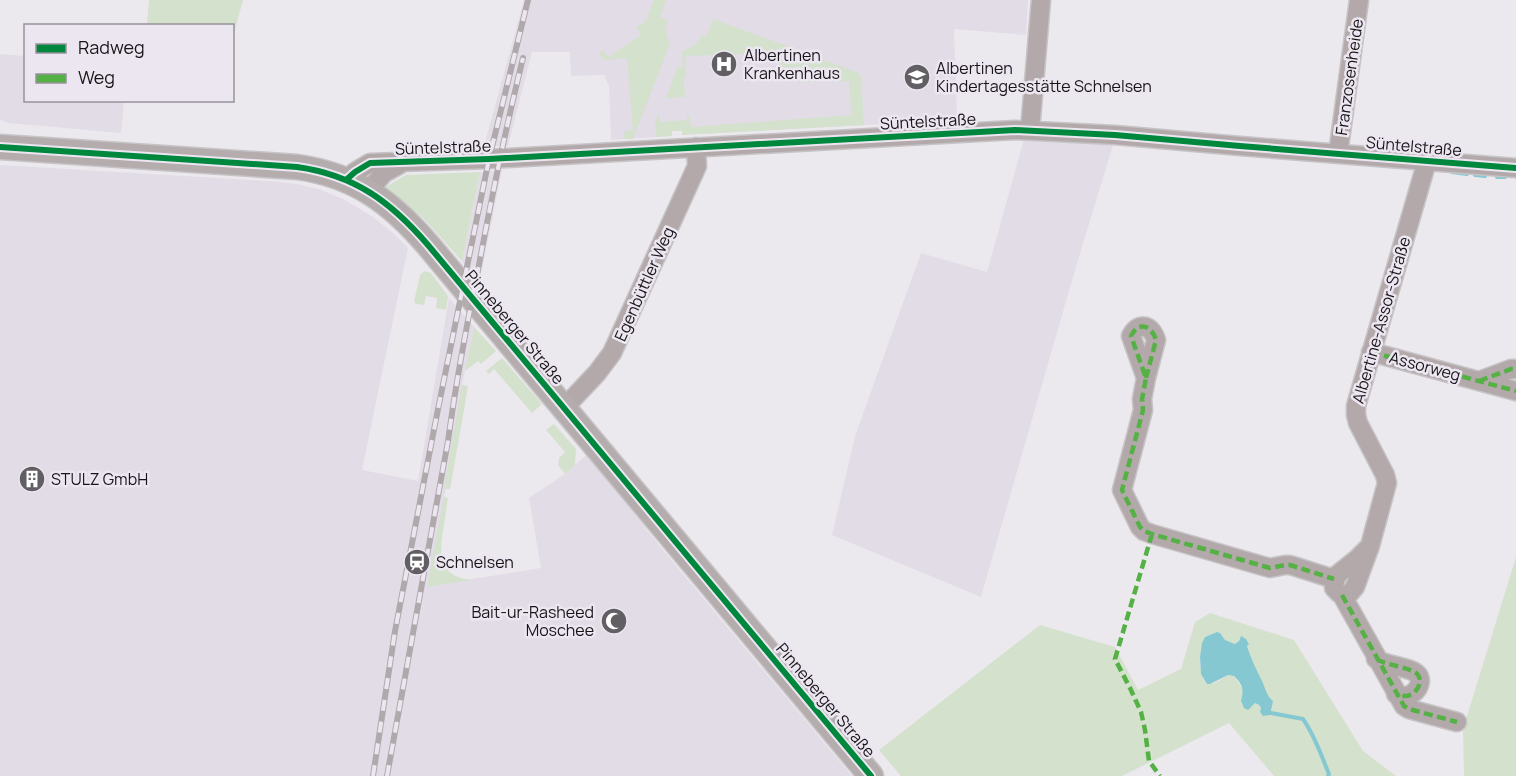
<svg xmlns="http://www.w3.org/2000/svg" width="1516" height="776" viewBox="0 0 1516 776" font-family="Manrope,sans-serif">
	<style>
		.built { fill: #e2dce7 }
		.green { fill: #d4e1cd; fill-rule: evenodd }
		.water { fill: #85c8d2 }
		.lines { fill: none; stroke-linecap: round; stroke-linejoin: round }
		.stream { stroke: #85c8d2; stroke-width: 4 }
		.minor-casing { stroke: #c6c4c7; stroke-width: 21 }
		.major-casing { stroke: #c6c4c7; stroke-width: 27 }
		.minor { stroke: #b3a9aa; stroke-width: 18 }
		.major { stroke: #b5adad; stroke-width: 24 }
		.rail-casing { stroke: #b0a9ac; stroke-width: 6 }
		.rail { stroke: #ece6f1; stroke-width: 4; stroke-dasharray: 11; stroke-linecap: butt }
		.quiet { stroke: #55b145; stroke-width: 4.5; stroke-dasharray: 9 4.5; stroke-linecap: butt }
		.cycleway-casing { stroke: #ece6f1; stroke-width: 10 }
		.cycleway { stroke: #00873e; stroke-width: 6 }
		.labels { text-anchor: middle; dominant-baseline: central; stroke-width: 5; stroke-linejoin: round; paint-order: stroke }
		.poi-label { font-size: 16px; fill: #181519; stroke: #ece6f1; text-anchor: start }
		.street-label { font-size: 16px; fill: #181519; stroke: #ece6f1 }
	</style>
	<rect width="100%" height="100%" fill="#ece9ee"/>
	<path class="built" d="M524,0H1028L1026,35L954,29L957,120L682,135V131H672V136L611,140L609,86L604,75L571,76L570,52H532L508,146H484Z
		M0,54L25,56L26,100L124,101L121,133L8,123L0,119Z
		M1024,139L1114,142L1075,270L981,597L832,535L855,436L921,253L987,272Z
		M0,165L270,181L297,184L319,189L345,200L373,217L393,233L408,248L362,470L418,481L449,298L474,327L462,385L468,386L450,489H446L444,497L448,498L427,586L541,568L529,498L565,474L587,454L659,545L852,776H0Z
		M502,170L479,284L462,261L480,172Z"/>
	<path class="green" d="M149,0H243L233,37L232,26L147,25Z
		M654,0H666L660,17L668,20L665,29L670,44L633,139H624L623,132L633,130L627,58L605,60L599,54L602,50L608,57L641,35L636,27L646,21Z
		M713,19L859,73L861,76L864,125L682,135V131H672V136L656,137L655,124L658,114L659,115L660,122L687,120V115H689L691,127L851,115L849,81L795,82L794,70H787V67H779V58L766,53L686,56V76L684,77L685,97L666,98L679,62V67H683L682,52L695,45L702,35L706,37Z
		M480,172L462,261L423,218L385,187L406,175Z
		M424,271L431,273L448,296L446,310L436,308L437,298L426,296L424,305L416,304L414,301L420,275Z
		M474,327L496,351L481,364L478,361L465,371Z
		M502,358L542,404L532,413L494,369L489,374L486,371Z
		M462,385L468,386L450,489H444Z
		M554,424L576,449L575,465L565,474L558,465L559,458L565,452L546,430Z
		M444,497L448,498C446,509 445,520 443,531C439,558 440,576 471,580L427,587Z
		M1516,557V776H1464L1463,729Z
		M1210,613L1294,640L1363,751L1396,776H1274L1229,723L1122,776H901L879,750L1040,625L1115,647L1138,690L1181,669L1195,622ZM1217,632L1220,633L1225,640L1236,644L1239,641L1240,637L1246,639L1249,644L1247,645C1252,663 1261,679 1267,697L1261,709L1259,705L1254,703L1250,707L1241,686L1234,676L1228,675C1222,679 1215,684 1207,684C1197,671 1199,651 1205,637Z"/>
	<path class="water" d="M1217,632L1220,633L1225,640L1235,644L1239,641L1241,636L1246,639L1249,644L1247,646C1251,659 1257,671 1263,683C1266,691 1267,696 1273,701L1270,715L1263,716L1260,712L1261,708L1259,705L1255,703L1248,710L1244,708L1241,701C1244,689 1243,685 1234,676L1228,675L1210,684H1207L1201,674L1200,657L1202,643L1205,637Z"/>
	<g class="lines">
		<path class="stream" d="M1452,172L1467,174
			M1475,175L1485,176
			M1497,177H1505
			M1271,713L1303,719C1315,736 1321,755 1329,774L1328,776"/>
		<defs>
			<path id="minor" d="M1030,130L1041,0
				M1338,154L1359,0
				M346,180L355,172L370,163L489,159L1015,130L1115,135L1240,146L1516,168
				M368,191L384,173L402,163
				M1371,352L1516,391
				M1146,378L1156,340C1152,326 1139,320 1131,336L1146,378L1142,399L1143,410L1122,490L1140,527L1144,531L1152,534L1270,568L1285,565H1290L1334,579
				M1479,381L1511,369H1516
				M564,408L597,373L612,353L697,166L696,147
				M1370,546L1357,559L1337,575L1334,584V588L1339,593L1342,595L1349,594L1355,587L1370,546L1387,483L1385,475L1358,423L1356,415V406L1427,161
				M1342,595L1404,706L1409,709L1457,722
				M1376,659C1387,666 1412,667 1418,675C1424,683 1415,696 1405,696C1402,696 1399,695 1396,694"/>
			<path id="major" d="M0,147L297,167C355,175 391,202 428,245L871,776"/>
		</defs>
		<use href="#minor" class="minor-casing"/>
		<use href="#major" class="major-casing"/>
		<use href="#minor" class="minor"/>
		<use href="#major" class="major"/>
		<defs>
			<path id="rail" d="M373,776L395,631L438,409L489,159L528,0
				M387,776L448,441C456,382 467,323 479,265C492,195 506,127 523,58"/>
		</defs>
		<use href="#rail" class="rail-casing"/>
		<use href="#rail" class="rail"/>
		<path class="quiet" d="M1371,352L1516,391
			M1146,378L1156,340C1152,326 1139,320 1131,336L1146,378L1142,399L1143,410L1122,490L1140,527L1144,531L1152,534L1270,568L1285,565H1290L1334,579
			M1479,381L1511,369H1516
			M1152,534L1115,659L1131,690L1141,712L1145,730L1149,761L1160,776
			M1342,595L1404,706L1409,709L1457,722
			M1377,659C1387,666 1412,667 1418,675C1424,683 1415,696 1405,696C1402,696 1399,695 1396,694"/>
		<defs>
			<path id="cycleway" d="M0,147L297,167C355,175 391,202 428,245L871,776
				M346,180L355,172L370,163L489,159L1015,130L1115,135L1240,146L1516,168"/>
		</defs>
		<use href="#cycleway" class="cycleway-casing"/>
		<use href="#cycleway" class="cycleway"/>
	</g>
	<defs>
		<symbol id="hospital-disc" viewBox="-11 -11 22 22"><circle r="9.5" fill="#625f64" stroke="#ece6f1"/><path d="M-5-5h3v3.5h4V-5h3V5h-3V1.5h-4V5h-3Z" fill="#fff"/></symbol>
		<symbol id="school-disc" viewBox="-11 -11 22 22"><circle r="9.5" fill="#625f64" stroke="#ece6f1"/><path d="M0-5L7-2L0 1L-7-2ZM-4 1L0 2.5L4 1V4Q0 6-4 4Z" fill="#fff"/></symbol>
		<symbol id="building-disc" viewBox="-11 -11 22 22"><circle r="9.5" fill="#625f64" stroke="#ece6f1"/><path d="M-4-6H4V6H1V3H-1V6H-4ZM-2.5-4.3h1.7v1.8h-1.7ZM.8-4.3h1.7v1.8H.8ZM-2.5-1h1.7V.8h-1.7ZM.8-1h1.7V.8H.8Z" fill="#fff"/></symbol>
		<symbol id="station-disc" viewBox="-11 -11 22 22"><circle r="9.5" fill="#625f64" stroke="#ece6f1"/><path d="M-3-6H3Q5-6 5-4V2Q5 4 3 4L4.5 6H3L1.5 4h-3L-3 6H-4.5L-3 4Q-5 4-5 2V-4Q-5-6-3-6ZM-3.5-4v3h7v-3ZM-3.5 1v1.5H-2V1ZM2 1v1.5H3.5V1Z" fill="#fff"/></symbol>
		<symbol id="mosque-disc" viewBox="-11 -11 22 22"><circle r="9.5" fill="#625f64" stroke="#ece6f1"/><path d="M3.5-4.9A6 6 0 1 0 3.5 4.9A5 5 0 1 1 3.5-4.9Z" fill="#fff"/></symbol>
	</defs>
	<g fill-rule="evenodd">
		<use href="#hospital-disc" x="709" y="49" width="30" height="30"/>
		<use href="#school-disc" x="902" y="62" width="30" height="30"/>
		<use href="#building-disc" x="17" y="464" width="30" height="30"/>
		<use href="#station-disc" x="402" y="547" width="30" height="30"/>
		<use href="#mosque-disc" x="599" y="606" width="30" height="30"/>
	</g>
	<g class="labels">
		<g class="poi-label">
			<text x="744" y="55">Albertinen<tspan x="744" dy="18">Krankenhaus</tspan></text>
			<text x="936" y="68">Albertinen<tspan x="936" dy="18">Kindertagesstätte Schnelsen</tspan></text>
			<text x="51" y="479">STULZ GmbH</text>
			<text x="436" y="562">Schnelsen</text>
			<text x="594" y="612" text-anchor="end">Bait-ur-Rasheed<tspan x="594" dy="18">Moschee</tspan></text>
		</g>
		<g class="street-label">
			<text transform="translate(1349 77) rotate(-82)">Franzosenheide</text>
			<text transform="translate(928 121) rotate(-3)">Süntelstraße</text>
			<text transform="translate(1414 146) rotate(5)">Süntelstraße</text>
			<text transform="translate(443 147) rotate(-2)">Süntelstraße</text>
			<text transform="translate(644 284) rotate(-66)">Egenbüttler Weg</text>
			<text transform="translate(1381 320) rotate(-74)">Albertine-Assor-Straße</text>
			<text transform="translate(515 327) rotate(50)">Pinneberger Straße</text>
			<text transform="translate(1425 366) rotate(15)">Assorweg</text>
			<text transform="translate(826 700) rotate(50)">Pinneberger Straße</text>
		</g>
	</g>
	<rect x="24" y="24" width="210" height="78" fill="#ece6f1" stroke="#97929b" stroke-width="1.5"/>
	<rect x="36" y="44" width="30" height="9" fill="#00873e" stroke="#97929b" stroke-width="1.5"/>
	<text x="78" y="54" font-size="18" fill="#181519">Radweg</text>
	<rect x="36" y="74" width="30" height="9" fill="#55b145" stroke="#97929b" stroke-width="1.5"/>
	<text x="78" y="84" font-size="18" fill="#181519">Weg</text>
</svg>
